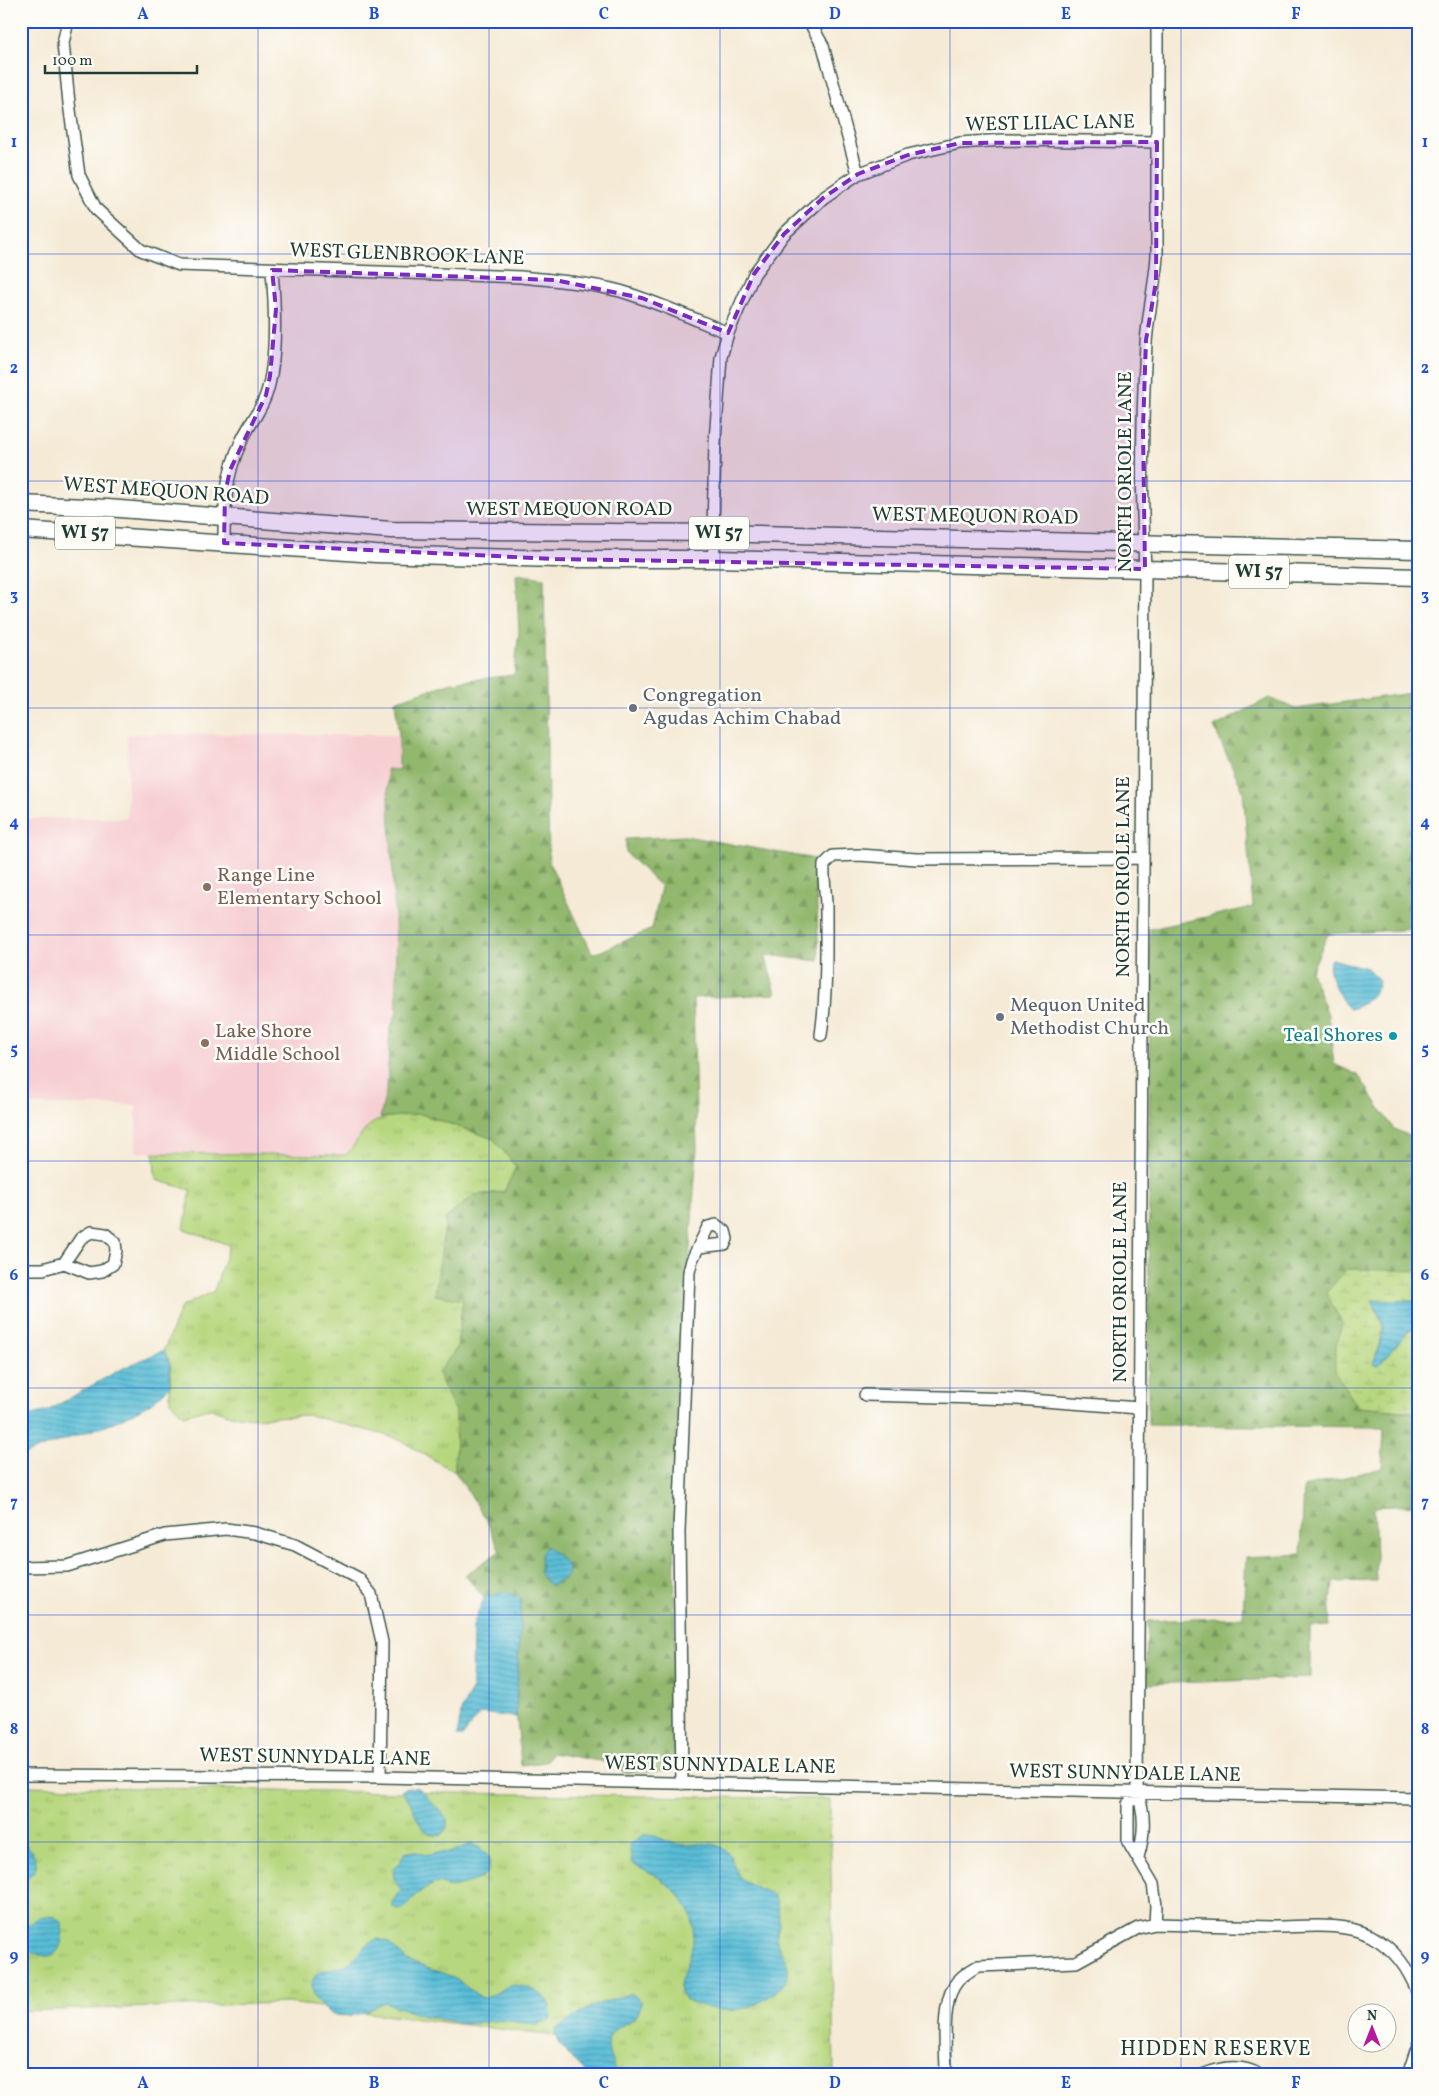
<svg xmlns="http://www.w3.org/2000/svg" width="1439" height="2096" viewBox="0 0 1439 2096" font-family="Vollkorn,serif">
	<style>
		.built { fill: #f7cfd2 }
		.grass { fill: url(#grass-tufts); stroke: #6b8a59 }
		.forest { fill: url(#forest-firs); stroke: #587a50 }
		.wetland { fill: url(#wetland-marsh); stroke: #6b8a59 }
		.water { fill: url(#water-rules); stroke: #3c7d86 }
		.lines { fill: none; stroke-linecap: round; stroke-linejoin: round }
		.street-casing { stroke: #3f574c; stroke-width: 14 }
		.primary-casing { stroke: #3f574c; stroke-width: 19 }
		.street { stroke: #fff; stroke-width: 11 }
		.primary { stroke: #fff; stroke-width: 16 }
		.marked { fill: #7b2cbf; fill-opacity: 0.2; stroke: #7b2cbf; stroke-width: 4; stroke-dasharray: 10 6; stroke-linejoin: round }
		.grid { fill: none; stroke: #1d4ed8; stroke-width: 1; stroke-opacity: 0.55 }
		.worship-dot { fill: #6b7280; stroke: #fdfcf7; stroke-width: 2 }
		.education-dot { fill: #8d6e63; stroke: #fdfcf7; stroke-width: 2 }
		.culture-dot { fill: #0f9aa8; stroke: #fdfcf7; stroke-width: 2 }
		.labels { text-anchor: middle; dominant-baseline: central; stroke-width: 5; stroke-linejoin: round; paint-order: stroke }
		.shield { fill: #fdfcf7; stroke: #62766e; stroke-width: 1 }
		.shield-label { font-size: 19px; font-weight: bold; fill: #1f3d34 }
		.street-label { font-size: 20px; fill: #1f3d34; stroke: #fdfcf7 }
		.worship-label { font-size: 20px; fill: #5b616d; stroke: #fdfcf7; text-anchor: start }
		.education-label { font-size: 20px; fill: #785e54; stroke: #fdfcf7; text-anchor: start }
		.culture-label { font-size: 20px; fill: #0d838f; stroke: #fdfcf7; text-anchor: end }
		.neighbourhood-label { font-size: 21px; letter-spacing: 1px; fill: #1f3d34; stroke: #fdfcf7 }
		.neatline { fill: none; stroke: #1d4ed8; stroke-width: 2 }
		.grid-label { font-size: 16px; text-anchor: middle; font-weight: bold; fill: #1d4ed8 }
	</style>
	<defs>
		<pattern id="grass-tufts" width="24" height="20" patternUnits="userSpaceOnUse" patternTransform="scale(1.25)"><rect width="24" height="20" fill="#b7d77e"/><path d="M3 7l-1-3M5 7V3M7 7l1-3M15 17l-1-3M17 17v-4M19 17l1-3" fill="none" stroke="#9db96e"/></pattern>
		<pattern id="forest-firs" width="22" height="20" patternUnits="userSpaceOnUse" patternTransform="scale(1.25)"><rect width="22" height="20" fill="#91b86d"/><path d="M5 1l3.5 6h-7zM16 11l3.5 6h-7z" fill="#76975a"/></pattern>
		<pattern id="wetland-marsh" width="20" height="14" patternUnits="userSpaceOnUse" patternTransform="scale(1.25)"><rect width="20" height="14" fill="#b7d77e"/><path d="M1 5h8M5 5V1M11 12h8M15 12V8" fill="none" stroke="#9db96e"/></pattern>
		<pattern id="water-rules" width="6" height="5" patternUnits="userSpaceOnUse" patternTransform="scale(1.25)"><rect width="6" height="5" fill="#59bdd7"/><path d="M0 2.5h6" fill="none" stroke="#499baf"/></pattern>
	</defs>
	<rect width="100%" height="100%" fill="#fdfcf7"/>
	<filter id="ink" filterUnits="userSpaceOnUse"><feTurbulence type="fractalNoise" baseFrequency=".02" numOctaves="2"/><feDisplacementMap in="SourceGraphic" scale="10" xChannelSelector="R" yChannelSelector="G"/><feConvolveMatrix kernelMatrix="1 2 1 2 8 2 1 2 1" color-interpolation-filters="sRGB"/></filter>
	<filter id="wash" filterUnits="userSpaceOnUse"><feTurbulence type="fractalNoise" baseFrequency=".0096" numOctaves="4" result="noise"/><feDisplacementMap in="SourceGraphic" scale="20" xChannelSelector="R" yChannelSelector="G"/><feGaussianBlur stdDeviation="1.12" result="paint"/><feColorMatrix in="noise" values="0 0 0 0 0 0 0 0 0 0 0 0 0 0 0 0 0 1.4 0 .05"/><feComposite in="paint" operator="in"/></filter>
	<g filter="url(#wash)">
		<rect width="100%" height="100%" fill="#f5ead5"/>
		<path class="built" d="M127,734L399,735V770H387L395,916L397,1013L390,1028L387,1087L380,1118L365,1129L356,1146L346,1155L136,1152V1105H21V819L127,818Z"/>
		<path class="grass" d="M421,1114L494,1139L516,1167L504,1192L475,1195L435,1294L463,1300L457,1348L438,1373L456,1414L455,1472L396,1438L309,1415L255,1418L231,1415L210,1408L183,1415L170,1401V1364L164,1350L181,1307L214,1291L229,1245L184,1229L191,1190L156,1180L153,1153L346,1155C354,1147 358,1138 365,1130C378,1114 403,1116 421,1114Z
			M21,1786L830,1799L834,2075H590L563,2037L287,2003L21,2011Z"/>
		<path class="forest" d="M516,574L544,578L549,862L592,953L599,952L652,929L661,887L626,853V839L685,836L815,859L819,961L765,955L776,994L693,998L697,1149L675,1460L674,1771L625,1773L606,1762L552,1753L546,1762L521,1765L506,1592L484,1598L465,1575L500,1551L485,1517L455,1472L456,1414L438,1373L457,1348L463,1300L435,1295L446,1218L475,1195L504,1192L516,1167L494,1139L421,1114L380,1118L387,1087L390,1028L397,1013L395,916L387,769L399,770V735L395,701L452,682L514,675L519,632Z
			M1418,692V929L1328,934L1311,972L1328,1015L1334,1064L1358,1075L1394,1129L1418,1140V1271L1348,1269L1326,1293L1342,1323L1335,1352L1358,1407L1418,1413V1505L1374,1507L1377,1581L1333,1582L1329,1626L1310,1627V1678L1145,1684L1148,1621L1243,1617L1246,1557L1301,1554L1304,1487L1382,1468L1384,1427L1148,1425L1150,929L1253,907L1243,791L1214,727L1269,698L1296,709Z"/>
		<path class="wetland" d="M1347,1269L1418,1271V1301H1372C1392,1340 1380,1327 1374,1364L1379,1365L1408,1331L1418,1324V1412L1358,1407L1335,1372V1352L1342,1323L1326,1293Z"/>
		<path class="water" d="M1331,959L1367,968L1379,980C1378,993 1363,1006 1350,1009C1341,1003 1324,969 1331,959Z
			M1372,1300L1418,1301V1324L1408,1331L1379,1365L1374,1364C1382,1328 1391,1337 1372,1300Z
			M164,1350L170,1364V1386C162,1393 155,1401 146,1406C108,1429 62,1438 21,1456V1418L47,1411L121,1369Z
			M547,1546L568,1565L567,1577L551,1586L540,1574L541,1554Z
			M506,1592L521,1599L516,1717L480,1713L463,1736H457L462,1708L472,1690L473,1626L484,1598Z
			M414,1787L420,1789L447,1819V1827L442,1835C422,1838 417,1818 411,1804C409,1799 404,1797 402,1791L403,1789Z
			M643,1835C656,1834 664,1841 676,1844C693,1847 713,1837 727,1852C735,1861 734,1874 744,1881C754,1888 765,1889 775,1897C778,1905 779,1914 779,1923C779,1929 775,1936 777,1942C780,1956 794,1964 786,1980C783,1987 776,1991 770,1996C748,2011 728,2014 702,2006C695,2003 686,2002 682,1996C677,1989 681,1981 683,1974C686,1963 692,1952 693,1941C698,1899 664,1879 632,1863L629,1845Z
			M21,1842C37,1849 45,1876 21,1878Z
			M469,1845C486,1844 497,1866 483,1877C480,1880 455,1887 450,1887C444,1886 439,1881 432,1885C427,1888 420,1892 416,1895C407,1902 405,1915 392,1906V1902L401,1890L394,1878L393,1869L400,1863L404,1853L413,1851L426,1855L438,1852L449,1853Z
			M46,1916L55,1917L62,1923C64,1935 62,1959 44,1956C36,1954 30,1949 21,1949V1930L40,1917Z
			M379,1939L388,1942L407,1961L451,1976L482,1998C492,1998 500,1988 510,1986C529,1983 557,1998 550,2020L537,2025L503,2020L465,2024L420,2015L384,2002C370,2011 354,2018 337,2015C321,2012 303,1988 317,1974C323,1968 338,1971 349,1963C359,1955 366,1941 379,1939Z
			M632,1993L641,2002C640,2030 608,2019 608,2045C608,2054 614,2066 617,2075H587C578,2062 550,2043 556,2029L590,2007Z"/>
	</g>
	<g filter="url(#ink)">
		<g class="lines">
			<defs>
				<path id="street" d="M68,21L63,43L69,103L79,175L96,209L141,250L179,265L521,277C554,280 588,283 620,291C657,302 692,318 728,333
					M809,21L823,46L858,174
					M224,543C224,508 225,475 241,442C248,426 260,412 266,395C278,360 275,306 272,270
					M714,559L713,533L715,442L721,357L728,333L754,274L784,234L823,198L858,174L908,155L960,143L1004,140L1157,142
					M821,1035C827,992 826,950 826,907C826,893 823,879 824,865L833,856L859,855L917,859L1143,858
					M21,1269H43L64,1263L89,1273L102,1271L113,1264L116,1251L115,1242L105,1234L91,1232L81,1238L64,1263
					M865,1395L1017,1399L1139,1408
					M21,1567L67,1566L165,1535L226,1529L255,1533L295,1545L358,1578L371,1594L382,1642L380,1777
					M21,1775L380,1777L1418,1798
					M682,1784L679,1531L689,1272L692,1260L708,1227L716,1225L725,1231L727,1239L725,1244L699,1247
					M1137,1793L1128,1804V1842L1153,1884L1156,1906L1155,1924
					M1138,1857C1144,1837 1146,1813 1137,1793L1145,569C1141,494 1142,418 1146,343C1148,314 1155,285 1157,256V21
					M946,2075C946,2049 941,2008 954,1986C959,1977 969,1971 978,1966L1076,1962L1138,1928L1155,1924C1194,1925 1233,1926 1273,1927C1304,1927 1342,1921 1371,1936C1395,1949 1408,1968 1418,1993
					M1203,2075C1221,2067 1241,2064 1260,2075
					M1408,2075L1418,2045"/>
				<path id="primary" d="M21,504L107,508L391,530L713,533L1418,550
					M21,530L376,554L556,559H714L1145,569L1418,577"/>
			</defs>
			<use href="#street" class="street-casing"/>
			<use href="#primary" class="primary-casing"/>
			<use href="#street" class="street"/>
			<use href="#primary" class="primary"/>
		</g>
	</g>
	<path class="marked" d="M1157,142L1156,282L1146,340L1143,429L1145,569L556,559L224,543L225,494L230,470L266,395L270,376L276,309L272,270L555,280L642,298L728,333L754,274L784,234L823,198L858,174L908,155L960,143Z"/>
	<path class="grid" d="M258,21V2075M489,21V2075M720,21V2075M950,21V2075M1181,21V2075M21,254H1418M21,481H1418M21,708H1418M21,935H1418M21,1161H1418M21,1388H1418M21,1615H1418M21,1842H1418"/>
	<g class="worship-dot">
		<circle cx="633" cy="708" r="5"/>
		<circle cx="1000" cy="1017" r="5"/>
	</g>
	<g class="education-dot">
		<circle cx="207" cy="887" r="5"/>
		<circle cx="205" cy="1043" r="5"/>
	</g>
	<circle class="culture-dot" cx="1393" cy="1036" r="5"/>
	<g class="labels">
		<g class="shield">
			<rect x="55" y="516.5" width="60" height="33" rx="4"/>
			<rect x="689" y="516.5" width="60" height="33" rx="4"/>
			<rect x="1229" y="555.5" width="60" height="33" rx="4"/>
		</g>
		<g class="shield-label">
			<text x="85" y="533">WI 57</text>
			<text x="719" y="533">WI 57</text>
			<text x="1259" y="572">WI 57</text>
		</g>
		<g class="street-label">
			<text transform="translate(1050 124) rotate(-1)">WEST LILAC LANE</text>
			<text transform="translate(407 255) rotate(2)">WEST GLENBROOK LANE</text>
			<text transform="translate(1126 472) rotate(-90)">NORTH ORIOLE LANE</text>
			<text transform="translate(166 492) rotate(4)">WEST MEQUON ROAD</text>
			<text x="569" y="510">WEST MEQUON ROAD</text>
			<text transform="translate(975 517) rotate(1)">WEST MEQUON ROAD</text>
			<text transform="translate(1124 877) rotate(-90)">NORTH ORIOLE LANE</text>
			<text transform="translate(1121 1282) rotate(-90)">NORTH ORIOLE LANE</text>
			<text transform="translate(315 1758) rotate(1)">WEST SUNNYDALE LANE</text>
			<text transform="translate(720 1766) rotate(1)">WEST SUNNYDALE LANE</text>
			<text transform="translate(1125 1774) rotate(1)">WEST SUNNYDALE LANE</text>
		</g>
		<g class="worship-label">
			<text x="643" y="696">Congregation<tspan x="643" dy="23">Agudas Achim Chabad</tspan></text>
			<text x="1010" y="1006">Mequon United<tspan x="1010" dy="23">Methodist Church</tspan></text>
		</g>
		<g class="education-label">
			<text x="217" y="876">Range Line<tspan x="217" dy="23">Elementary School</tspan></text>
			<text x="215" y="1032">Lake Shore<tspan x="215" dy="23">Middle School</tspan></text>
		</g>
		<g class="culture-label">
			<text x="1383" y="1036">Teal Shores</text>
		</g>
		<g class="neighbourhood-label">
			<text x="1216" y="2049">HIDDEN RESERVE</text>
		</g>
	</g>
	<rect width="1439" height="2096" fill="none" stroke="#fdfcf7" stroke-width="55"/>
	<g transform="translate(1372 2028)"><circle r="24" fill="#fdfcf7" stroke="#a4b0a9"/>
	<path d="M0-4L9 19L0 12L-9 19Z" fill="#b5179e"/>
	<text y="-8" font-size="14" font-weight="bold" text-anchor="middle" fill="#1f3d34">N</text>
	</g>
	<path d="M45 65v8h152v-8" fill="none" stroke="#1f3d34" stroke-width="2.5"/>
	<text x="52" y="65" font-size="15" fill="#1f3d34" stroke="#fdfcf7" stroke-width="4" paint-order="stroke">100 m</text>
	<rect x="28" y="28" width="1384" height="2040" class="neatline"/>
	<g class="grid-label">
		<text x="143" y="19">A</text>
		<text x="374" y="19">B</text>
		<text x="604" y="19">C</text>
		<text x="835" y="19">D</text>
		<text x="1066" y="19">E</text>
		<text x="1296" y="19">F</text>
		<text x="14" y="147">1</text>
		<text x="1425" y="147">1</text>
		<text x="14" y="373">2</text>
		<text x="1425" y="373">2</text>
		<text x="14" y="600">3</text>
		<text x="1425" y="600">3</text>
		<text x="14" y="827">4</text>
		<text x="1425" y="827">4</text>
		<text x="14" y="1054">5</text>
		<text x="1425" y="1054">5</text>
		<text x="14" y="1280">6</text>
		<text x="1425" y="1280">6</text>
		<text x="14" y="1507">7</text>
		<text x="1425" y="1507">7</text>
		<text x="14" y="1734">8</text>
		<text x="1425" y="1734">8</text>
		<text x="14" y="1961">9</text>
		<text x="1425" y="1961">9</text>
		<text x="143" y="2088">A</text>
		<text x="374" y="2088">B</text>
		<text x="604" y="2088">C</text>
		<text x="835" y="2088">D</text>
		<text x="1066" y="2088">E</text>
		<text x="1296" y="2088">F</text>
	</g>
</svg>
